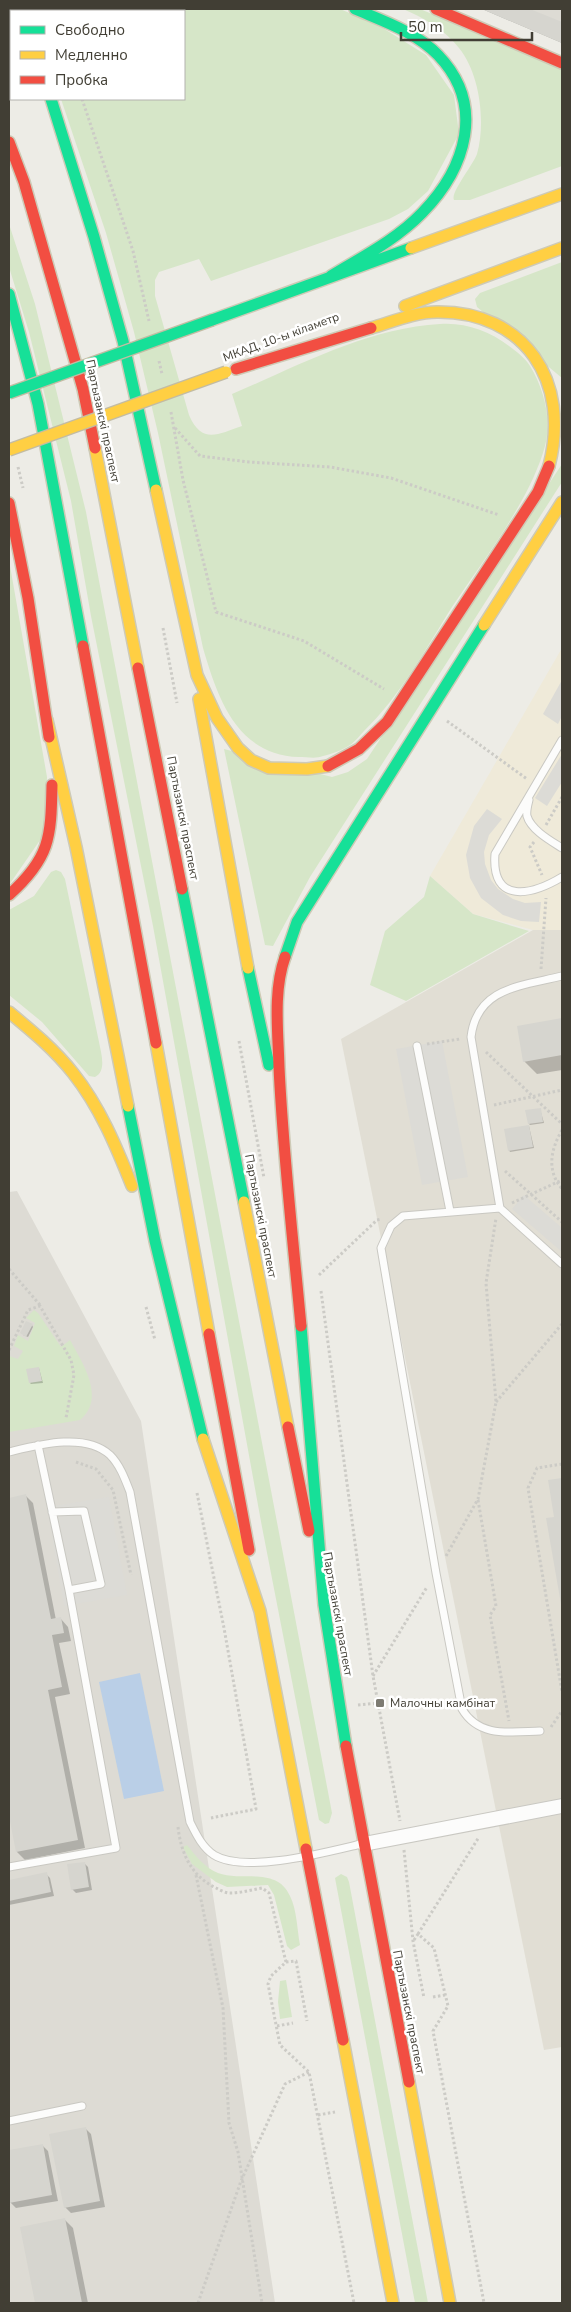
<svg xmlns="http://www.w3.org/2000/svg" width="571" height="2312" viewBox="0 0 571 2312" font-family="'Nunito Sans',sans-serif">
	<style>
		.residential { fill: #e1ded4 }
		.commercial { fill: #efead9 }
		.industrial { fill: #dddbd4 }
		.green { fill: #d6e6c8 }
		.parking { fill: #dcdbd6 }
		.water { fill: #bacfe7 }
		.shadow { fill: #0003 }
		.building { fill: #d6d5cf }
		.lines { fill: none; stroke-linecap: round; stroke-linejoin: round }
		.lane-casing { stroke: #c9c8c2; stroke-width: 9 }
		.street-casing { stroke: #c9c8c2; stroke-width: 16 }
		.fast-casing { stroke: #cecab6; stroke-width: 14 }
		.slow-casing { stroke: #cecab6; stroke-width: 14 }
		.jam-casing { stroke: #cecab6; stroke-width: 14 }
		.path { stroke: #cccbc6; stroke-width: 3; stroke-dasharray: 2.5 2.5; stroke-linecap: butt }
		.lane { stroke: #fcfcfb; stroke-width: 7 }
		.street { stroke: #fcfcfb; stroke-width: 14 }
		.fast { stroke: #16e098; stroke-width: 11 }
		.slow { stroke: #ffcf43; stroke-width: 11 }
		.jam { stroke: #f24e42; stroke-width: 11 }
		.fast-bridge-casing { stroke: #c3bca3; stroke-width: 14; stroke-linecap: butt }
		.slow-bridge-casing { stroke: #c3bca3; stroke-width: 14; stroke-linecap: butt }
		.fast-bridge { stroke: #16e098; stroke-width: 11 }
		.slow-bridge { stroke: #ffcf43; stroke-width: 11 }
		.poi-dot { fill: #7d7b72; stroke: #fff; stroke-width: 2 }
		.labels { text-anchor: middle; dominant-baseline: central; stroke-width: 5; stroke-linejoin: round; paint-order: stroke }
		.street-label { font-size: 12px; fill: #413e34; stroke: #fff }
		.poi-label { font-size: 12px; fill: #413e34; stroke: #fff; text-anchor: start }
	</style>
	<rect width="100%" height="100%" fill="#edece6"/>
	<path class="residential" d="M533,930H562V2047L544,2050L341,1039Z"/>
	<path class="commercial" d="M562,648V930H533L473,914L430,876Z"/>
	<path class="industrial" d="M482,9H562V43Z
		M17,1191L141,1421L275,2303H9V1192Z"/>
	<path class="green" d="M44,9H340L378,25L426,55L454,95L459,134L428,191L408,209L389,219L211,281L199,259L159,272L155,280V296L189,415C202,445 218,434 242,426L232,394C298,366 367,328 440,324C464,322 490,331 509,346C517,352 525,358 530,366C544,389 552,419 545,446C530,501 483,560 452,607C425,650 400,696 364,731C360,735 355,742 350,745C343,750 331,754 323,756C316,759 307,757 299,757C237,755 218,699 203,648L158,433L134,332L106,233L61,99H184V11H44Z
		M403,9H420L562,68V166L470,200H454C450,193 473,165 477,154C486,122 480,74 459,48C445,30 424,18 403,9Z
		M9,224L35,304L86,512L332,1813L329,1823L325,1824L319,1820L262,1527L153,926L91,616L71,501L29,332L9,267Z
		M562,262V378L477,307L475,299L480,293Z
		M562,464V482L310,877L273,946L265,945L224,749L332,777L348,772L367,759Z
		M9,560L47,777L45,833L9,885Z
		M56,870L61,872L65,879L99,1042C101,1053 107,1071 95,1077L89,1076L42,1022L9,995V910L34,896L51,872Z
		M430,876L473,914L529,931L406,1001L370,985L385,931L424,897Z
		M34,1310L38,1313L61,1347L70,1340C83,1364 106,1398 80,1420L9,1432V1356L18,1359L23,1351L14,1346L18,1335L28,1341L35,1323L26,1318Z
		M187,1845C195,1855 205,1868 218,1873C241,1882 277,1866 290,1896C297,1910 297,1929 300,1945L291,1950L287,1946L274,1895L268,1885L227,1887L216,1882L192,1864L183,1847Z
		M341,1874L347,1877L349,1882L428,2303H415L335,1878Z
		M286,1980L292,2017L280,2019L278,2002L280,1981Z"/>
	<path class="parking" d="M562,680V716L558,724L543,714Z
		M562,754V782L547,806L535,798Z
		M487,809L502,819L489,835L484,852L485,864L491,880L498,889L513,899L525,903L541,902L539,922L521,921L503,915L481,898L470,878L466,855L474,826Z
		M442,1041L468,1177L422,1185L396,1049Z
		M524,1195L562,1228V1252L512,1209Z
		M109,1497L127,1595L64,1606L47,1507Z"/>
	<path class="water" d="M140,1673L164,1791L124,1799L99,1682Z"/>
	<path class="shadow" d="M482,9H527L562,24V43Z
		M562,1019V1070L537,1074L524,1061L518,1027Z
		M540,1109L544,1123L530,1125L529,1124Z
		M529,1126L534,1148L510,1152L509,1150Z
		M32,1325L33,1327L28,1337L23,1335Z
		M39,1368L43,1383L31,1384L30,1383Z
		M562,1479V1602L548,1519L555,1518L549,1481Z
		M26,1496L33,1503L56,1620L61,1619L68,1627L71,1641L59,1643L70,1694L55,1697L85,1848L25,1860L17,1852L9,1810V1499Z
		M84,1863L88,1867L92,1890L76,1893L72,1889Z
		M46,1874L50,1878L54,1896L9,1905V1881Z
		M85,2128L91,2134L105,2207L71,2213L65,2207Z
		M42,2145L48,2151L58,2201L16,2208L10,2202L9,2196V2152Z
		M65,2220L73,2228L88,2303H36L21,2228Z"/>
	<path class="building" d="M482,9H530L562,22V43Z
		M562,1018V1055L523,1062L517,1026Z
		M541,1108L543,1122L528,1124L525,1110Z
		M529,1125L533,1147L508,1151L504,1129Z
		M26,1321L33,1324L26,1337L20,1333Z
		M39,1367L42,1381L29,1383L26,1369Z
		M562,1478V1604H561L546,1518L554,1517L548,1480Z
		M26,1494L51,1619L61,1617L64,1633L52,1635L62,1687L48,1690L78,1840L16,1852L9,1816V1498Z
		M85,1862L89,1887L71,1890L67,1864Z
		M47,1872L51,1892L9,1901V1880Z
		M86,2127L100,2201L64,2208L49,2134Z
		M43,2144L52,2195L9,2203V2150Z
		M65,2218L82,2303H35L20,2227Z"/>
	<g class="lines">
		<defs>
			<path id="lane" d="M562,740L495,854C491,905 532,895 562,877
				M529,800C528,804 526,811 527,816C531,830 551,841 562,848
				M562,976C522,986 477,987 471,1037L500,1208L562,1264
				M417,1046L450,1211
				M500,1208L403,1216L391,1226L381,1248L436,1573L462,1709C479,1738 510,1732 540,1731
				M38,1445L69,1590L101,1584L84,1511L52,1512
				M9,1452C38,1445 85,1432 110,1455C120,1465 125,1479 130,1492L190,1822C196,1834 202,1847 214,1855C245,1874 327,1852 361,1844
				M9,1867L116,1848L69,1590
				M9,2121L82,2106"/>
			<path id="street" d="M364,1844L562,1806"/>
			<path id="fast" d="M9,10L11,16
				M51,99L94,237L123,341L156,490
				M331,276C362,257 396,240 422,213C466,168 486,105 438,55C416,32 383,21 355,9
				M9,294L38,404L83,646
				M212,320L411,248
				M182,889L244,1202
				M285,957L297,922L484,625
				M248,968L269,1065
				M128,1106L155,1241L203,1439
				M301,1326L324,1605L346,1746"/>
			<path id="slow" d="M411,248L562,194
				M405,306L562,248
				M371,328C392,322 415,312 437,312C525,311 571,381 549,466
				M95,448L138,668
				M156,490L197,675L217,718L238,748L251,760L269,768L307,769L328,766
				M484,625L562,502
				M199,699L248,968
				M47,720L76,847L128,1106
				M9,1012C32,1031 55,1050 73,1073C100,1107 116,1146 132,1186
				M156,1043L209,1334
				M244,1202L288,1427
				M203,1439L260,1611L306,1849
				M343,2040L393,2303
				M409,2082L450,2303"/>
			<path id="jam" d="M34,9V11
				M436,9L562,63
				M9,142L24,182L83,389L95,448
				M236,369L371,328
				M9,503L28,598L49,737
				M83,646L156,1043
				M138,668L182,889
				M328,766L359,749L387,722L538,492L549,466
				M9,895C50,858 51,838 52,785
				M285,957C273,991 278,1031 279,1067C283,1153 293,1240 301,1326
				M209,1334L249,1550
				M288,1427L309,1531
				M346,1746L409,2082
				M306,1849L343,2040"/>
		</defs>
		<use href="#lane" class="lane-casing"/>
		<use href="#street" class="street-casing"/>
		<use href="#fast" class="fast-casing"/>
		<use href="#slow" class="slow-casing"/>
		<use href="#jam" class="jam-casing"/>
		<path class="path" d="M9,51L11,57
			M82,99L133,251L149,321
			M159,361L162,374
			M171,412L183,480L216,612L304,641L384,689
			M175,428L200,456L249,462L330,467L391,478L499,515
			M18,467L23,488
			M163,628L177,703
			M447,721L527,779
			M546,825L562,797
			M534,842L530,847L542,875
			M541,969L546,898
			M239,1041L264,1178
			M427,1044L460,1039
			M486,1052L562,1124
			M494,1105L562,1090
			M562,1130C551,1149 546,1170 562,1189
			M505,1171L562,1222
			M512,1203L562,1180
			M9,1269L40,1305
			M319,1275L377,1220L381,1219
			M321,1291L373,1676L400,1821
			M146,1307L155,1340
			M9,1350L28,1310L40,1306L71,1360L74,1375L66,1418
			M496,1402L562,1324
			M76,1462L96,1469L113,1490L131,1575
			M562,1464L537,1468L528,1488L562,1692
			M197,1493L224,1628L256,1809L211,1818
			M478,1500L496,1606L490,1615L509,1721
			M446,1556L478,1499L496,1402L486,1283L496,1218
			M373,1676L427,1587
			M358,1705L380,1703
			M551,1727L562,1711
			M178,1827C181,1853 191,1876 216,1888C220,1890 225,1893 230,1893C240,1893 251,1890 262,1888L269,1893L286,1962L271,1976L268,1984L280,2045L309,2072L354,2303
			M404,1850L413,1941L424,1998
			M196,1875L223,2008L229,2123L238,2152L262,2303
			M418,1934L479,1837
			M414,1940L418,1934L434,1948L448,2006L433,2031L484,2303
			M286,1962L296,1961L307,2021
			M433,1997L445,1995
			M277,2026L293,2023
			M318,2115L335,2112
			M198,2303L241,2181L285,2084L309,2072"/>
		<use href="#lane" class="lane"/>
		<use href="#street" class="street"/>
		<use href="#fast" class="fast"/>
		<use href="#slow" class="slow"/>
		<use href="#jam" class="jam"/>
		<defs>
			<path id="fast-bridge" d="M9,393L212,320"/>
			<path id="slow-bridge" d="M9,450L226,372"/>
		</defs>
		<use href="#fast-bridge" class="fast-bridge-casing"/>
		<use href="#slow-bridge" class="slow-bridge-casing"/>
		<use href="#fast-bridge" class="fast-bridge"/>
		<use href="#slow-bridge" class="slow-bridge"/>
	</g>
	<rect class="poi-dot" x="375" y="1698" width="10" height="10" rx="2.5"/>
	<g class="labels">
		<g class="street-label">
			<text transform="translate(281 337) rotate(-20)">МКАД, 10-ы кіламетр</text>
			<text transform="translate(103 421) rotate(78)">Партызанскі праспект</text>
			<text transform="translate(183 818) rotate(79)">Партызанскі праспект</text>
			<text transform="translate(261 1216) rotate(79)">Партызанскі праспект</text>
			<text transform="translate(338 1614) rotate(80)">Партызанскі праспект</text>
			<text transform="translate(409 2012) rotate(79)">Партызанскі праспект</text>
		</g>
		<g class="poi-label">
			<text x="390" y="1703">Малочны камбінат</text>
		</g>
	</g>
	<rect width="571" height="2312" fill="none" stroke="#413e34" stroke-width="20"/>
	<rect x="10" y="10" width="175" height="90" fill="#ffffff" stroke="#b3b2ae"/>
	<rect x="20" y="26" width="25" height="8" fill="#16e098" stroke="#b3b2ae"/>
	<text x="55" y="35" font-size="15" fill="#413e34">Свободно</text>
	<rect x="20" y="51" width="25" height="8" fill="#ffcf43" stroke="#b3b2ae"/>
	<text x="55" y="60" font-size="15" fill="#413e34">Медленно</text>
	<rect x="20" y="76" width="25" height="8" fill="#f24e42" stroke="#b3b2ae"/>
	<text x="55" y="85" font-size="15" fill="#413e34">Пробка</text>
	<path d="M401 32v8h131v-8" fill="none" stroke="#413e34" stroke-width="2.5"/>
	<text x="408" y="32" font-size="15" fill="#413e34" stroke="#ffffff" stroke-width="4" paint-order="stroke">50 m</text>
</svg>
